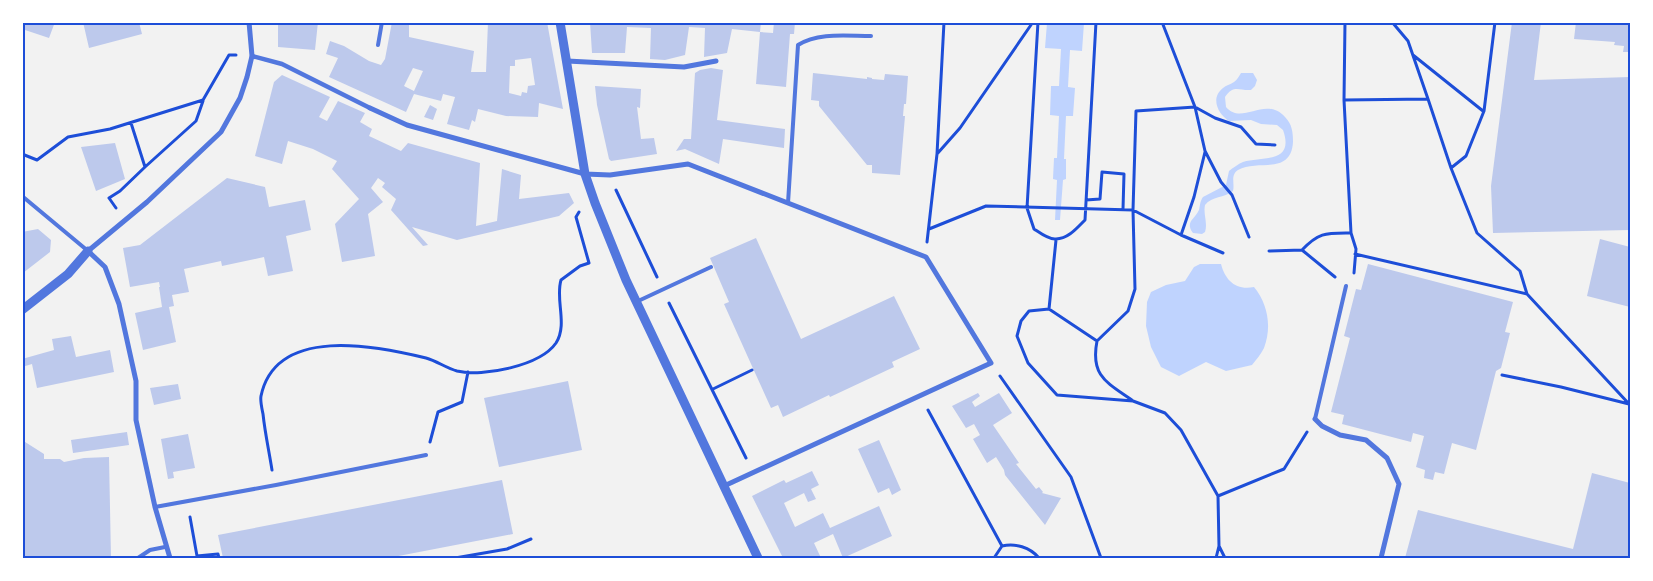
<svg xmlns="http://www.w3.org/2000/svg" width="1653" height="581" viewBox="0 0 1653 581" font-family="'IBM Plex Sans',sans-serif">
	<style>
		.water { fill: #bfd3fe }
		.building { fill: #bdc9ec; fill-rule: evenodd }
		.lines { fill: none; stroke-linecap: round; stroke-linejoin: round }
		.path { stroke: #1d4ed8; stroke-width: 3 }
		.service { stroke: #5277de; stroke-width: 4 }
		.pedestrian { stroke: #5277de; stroke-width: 4.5 }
		.minor { stroke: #5277de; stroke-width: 5 }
		.tertiary { stroke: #5277de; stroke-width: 9 }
		.neatline { fill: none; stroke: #1d4ed8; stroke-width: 2 }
	</style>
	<rect width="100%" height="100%" fill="#f2f2f2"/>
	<path class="water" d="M1047,23H1084L1082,51L1070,50L1068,87L1075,88L1073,116H1066L1064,159H1066V179L1063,180L1060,220H1055L1057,180L1053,179L1054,158H1057L1059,116L1050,115L1051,86H1059L1061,49L1045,48Z
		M1241,73H1253L1257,80L1255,86L1251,90C1239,91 1234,84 1225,97L1226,107C1242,126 1265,95 1285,117C1292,124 1293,132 1293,142C1291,176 1257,159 1238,170C1230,175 1235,184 1233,191C1224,198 1212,196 1205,205C1203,214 1208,223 1205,232L1202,234L1193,233C1185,222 1194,220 1199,210C1200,206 1200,201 1203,197L1226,185L1229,171C1233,168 1238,164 1243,162C1262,156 1295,164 1283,130L1277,125L1261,124L1251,120L1229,121C1218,114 1210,98 1223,88C1226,85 1230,85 1234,82C1237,80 1239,76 1241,73Z
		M1200,264H1221C1225,280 1236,291 1254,287C1268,304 1272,327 1264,348C1261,354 1256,360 1252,365L1226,371L1206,362L1179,376L1161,367L1151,347L1146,326L1147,302L1151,292L1166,285L1185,281L1194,267Z"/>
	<path class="building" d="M22,22H55L49,38L22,29Z
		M83,22H139L142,34L89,48Z
		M278,22H318L315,50L278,47Z
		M392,22H409V37L474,51L471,72H486L488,22H547L563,109L539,103L538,117L506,116L478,109L475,122L472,120L469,130L447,124L455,97L443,94L441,101L414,94L406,112L329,77L338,58L326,54L330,41L344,46L369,61L381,65L385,59ZM531,58L535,85L528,86L527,93L522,92L521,96L509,93L510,66H515V60ZM413,68L423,71L414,91L404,86Z
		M590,22H761L760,32L732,29L727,53L704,57L705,28L689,27L685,55L665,60L650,59L651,28L627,27L625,53H592Z
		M774,22H795L794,34H790L786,87L756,84L760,32L773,33Z
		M1512,22H1541L1534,80L1630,77V230L1493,233L1491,186Z
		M1576,22H1630V52H1623L1624,46L1614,45L1615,42L1574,39Z
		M711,68L723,70L717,120L785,129L784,148L723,139L719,164L685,149L676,151L684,139H691L695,73L700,70Z
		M813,73L867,79V77L872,78V79L884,80L885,74L908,76L906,104H904L903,116H905L900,175L872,173V165H867L819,106V101L811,100Z
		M282,75L330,97L319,117L327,121L338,101L365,113L360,122L372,129L369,136L401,151L408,143L480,163L476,226L497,221L502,169L521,175L519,199L569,193L574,203L559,216L457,240L412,227L428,245L423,246L391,210L396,199L382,187L385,183L378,178L371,188L383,202L368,214L375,256L342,262L335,224L359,199L332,169L337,161L313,149L288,141L282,164L255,156L274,82Z
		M595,86L641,89L640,108L637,107L641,139L654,138L657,154L611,161L609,159L597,105Z
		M430,105L437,109L433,120L424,117Z
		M115,143L125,179L96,191L81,147Z
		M227,178L265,187L269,207L305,200L311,230L286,236L293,271L268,276L264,257L222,266L221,261L184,269L189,292L172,295L174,306L169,307L176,342L143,350L135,313L162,307L159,287H160L159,282L130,287L123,248L140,245Z
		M38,229L51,240L50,252L23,273L22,232Z
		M756,238L801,339L894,296L920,349L892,362L894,367L830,397L829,395L783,417L778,405L771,408L756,375L724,304L729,302L710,258Z
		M1600,239L1630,247V307L1587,296Z
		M1368,264L1513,302L1505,332L1510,333L1501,368L1496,371L1476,450L1452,443L1444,474L1435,472L1433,480L1424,478L1425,470L1416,467L1424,436L1413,433L1411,442L1342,424L1344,415L1331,412L1350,338L1344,336L1356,289L1361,290Z
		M71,336L76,357L110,350L114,372L37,388L32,364L22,367V359L54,350L52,339Z
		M568,381L582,450L499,467L484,398Z
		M178,384L181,399L154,405L150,388Z
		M978,393L980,396L972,402L975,407L999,393L1012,413L993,425L1019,463L1016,464L1036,489L1039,487L1043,492L1042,493L1061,498L1045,525L1005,475L1004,470L996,457L987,463L973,439L980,435L974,424L966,428L952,406Z
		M127,432L129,445L73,453L71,440Z
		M188,434L195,468L173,472L174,478L168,479L161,439Z
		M22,440L44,454V459H60L64,462L84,458L109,457L111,558H22Z
		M879,440L901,490L892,495L889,488L878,493L858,449Z
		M812,471L819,485L811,489L816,499L808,502L804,493L784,503L795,527L823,513L830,528L879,506L892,536L843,558L833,534L814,543L821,558H783L752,496L784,480L786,483Z
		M1592,473L1630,483V558H1405L1418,510L1573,549Z
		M502,480L513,534L388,558H223L218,535Z"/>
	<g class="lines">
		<path class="path" d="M1038,22L1027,208L1034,229C1040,233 1049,240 1056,239C1068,239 1077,228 1085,220L1096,22
			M1162,22L1195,107L1205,151L1221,182L1232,195L1249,237
			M1345,22L1344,100L1351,233L1356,249L1354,273
			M1392,22L1408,41L1428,99
			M1413,55L1483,111
			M1344,100L1428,99L1451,168L1466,156L1484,111L1495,22
			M131,123L145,167L196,121L203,101
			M22,154L37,160L68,137L110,129L203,100L229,55H236
			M937,154L944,22
			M1451,168L1477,233L1520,271L1527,294
			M616,190L657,277
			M1086,200L1100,199L1102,172L1124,174L1123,209
			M116,208L109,198L120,191L145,167
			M929,229L986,206L1133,210L1181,235L1223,253
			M1181,235L1194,197L1205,152
			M927,242L937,154L960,128L1033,22
			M1302,250C1319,232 1326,233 1350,233
			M1269,251L1302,250L1335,277
			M1355,254L1527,294
			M1527,294L1630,405
			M669,303L746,458
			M1049,309L1056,240
			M1097,341L1128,311L1135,289L1133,210L1136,111L1195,107L1215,118L1241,127L1256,144L1275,145
			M1502,375L1561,387L1629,404
			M1000,376L1071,477L1101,558
			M713,389L752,370
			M1133,401C1108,383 1090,377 1097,341L1049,309L1029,311L1021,321L1017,336L1028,363L1057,395L1133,401L1165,413L1181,430L1218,496L1219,546L1216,558
			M928,410L1002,546
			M430,442L438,412L462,402L468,372
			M272,470C269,451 265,433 263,414C262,409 260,401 261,396C276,325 376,346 426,358C437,361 446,368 457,371C483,377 540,366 556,343C568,324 555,300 561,280L580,266L589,263L576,217L579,212
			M1218,496L1284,469L1307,432
			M190,517L197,556L218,554L219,558
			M1219,546L1225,558
			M455,558L507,549L531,539
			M994,558L1002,546C1015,543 1030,547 1039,558"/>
		<path class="service" d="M378,45L382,22
			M22,196L88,251
			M788,203L798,45C818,32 847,36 871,36
			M636,302L711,267
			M1315,419L1346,286
			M155,507L276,485L426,455
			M138,558L150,550L165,547"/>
		<path class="pedestrian" d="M252,56L282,64L370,108"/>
		<path class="minor" d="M567,61L684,67L716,61
			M370,108L407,125L585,174L610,175L688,164L926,257L991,363L724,486
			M1315,419L1322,426L1340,435L1366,440L1387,458L1399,484L1381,558
			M170,558L155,507L136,420V381L119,304L105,267L88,251L147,202L221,132L240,98L247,77L252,56L249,22"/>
		<path class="tertiary" d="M560,22L585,174L595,203L626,280L758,558
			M22,310L68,274L88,251"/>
	</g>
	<rect width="1653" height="581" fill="none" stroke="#ffffff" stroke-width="48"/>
	<rect x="24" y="24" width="1605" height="533" class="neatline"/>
</svg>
